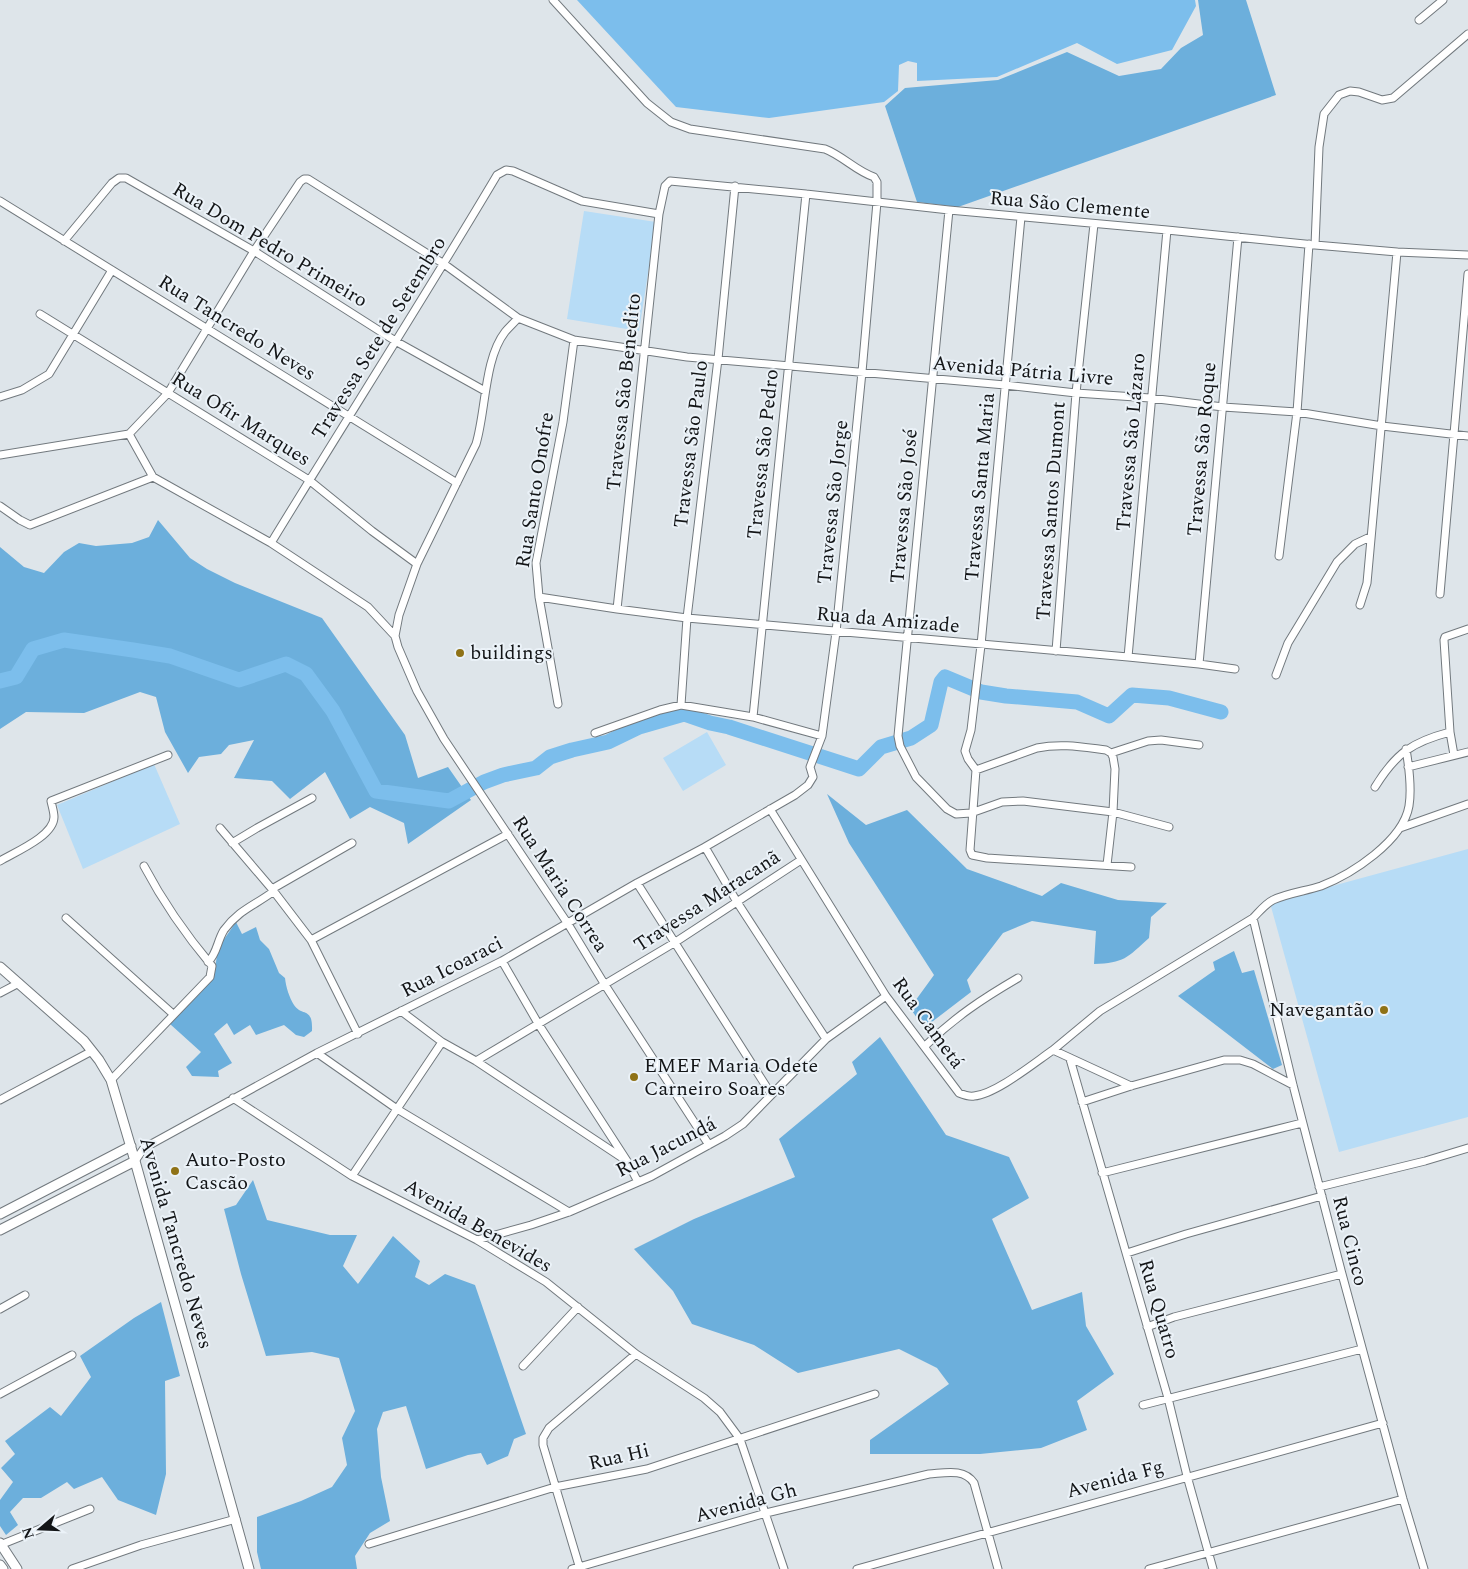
<svg xmlns="http://www.w3.org/2000/svg" width="1468" height="1569" viewBox="0 0 1468 1569" font-family="Spectral,serif">
	<style>
		.green { fill: #b7dcf6 }
		.forest { fill: #6cafdc }
		.water { fill: #7cbeec }
		.lines { fill: none; stroke-linecap: round; stroke-linejoin: round }
		.river { stroke: #7cbeec; stroke-width: 15 }
		.minor-casing { stroke: #72797e; stroke-width: 9 }
		.tertiary-casing { stroke: #72797e; stroke-width: 11 }
		.minor { stroke: #fff; stroke-width: 7 }
		.tertiary { stroke: #fff; stroke-width: 9 }
		.poi-dot { fill: #8f7216; stroke: #ebf2f8; stroke-width: 2 }
		.labels { text-anchor: middle; dominant-baseline: central; stroke-width: 4; stroke-linejoin: round; paint-order: stroke }
		.street-label { font-size: 20px; fill: #131517; stroke: #ebf2f8 }
		.poi-label { font-size: 20px; fill: #131517; stroke: #ebf2f8; text-anchor: start }
	</style>
	<rect width="100%" height="100%" fill="#dee5ea"/>
	<path class="green" d="M584,211L656,222L639,331L567,319Z
		M707,732L726,765L683,791L663,758Z
		M154,764L180,824L83,869L57,805Z
		M1468,849V1117L1339,1152L1270,903Z"/>
	<path class="forest" d="M1198,0H1246L1276,95L958,207L917,202L885,106L905,88L998,80L1067,52L1119,76L1161,69L1181,48L1203,35Z
		M158,520L190,558L207,569L235,583L322,618L405,735L418,778L448,767L471,800L408,844L404,823L370,807L350,819L325,772L290,799L272,781L234,778L254,740L229,745L221,754L199,757L188,773L165,732L156,697L140,692L84,713L26,712L0,729V547L24,567L44,573L64,552L79,543L96,546L132,543L149,537Z
		M827,794L866,825L907,810L967,869L1042,896L1061,883L1118,900L1167,903L1151,917L1149,938C1127,958 1124,963 1094,964L1096,931L1032,921L1003,933L967,980L971,992L924,1028L910,1008L934,975L849,843Z
		M236,922L242,934L256,927L260,940L269,949L279,973L285,978C286,987 289,997 294,1005C302,1017 313,1006 312,1031L304,1037L296,1035L284,1025L256,1035L250,1025L234,1035L227,1023L214,1034L232,1063L218,1071L219,1077L192,1076L186,1067L201,1052L170,1024L214,976L218,948Z
		M1234,951L1242,973L1254,970L1282,1065L1273,1069L1178,996L1215,970L1213,962Z
		M880,1037L946,1135L1009,1157L1029,1198L992,1219L1032,1310L1082,1292L1086,1326L1114,1374L1077,1401L1087,1430L1041,1448L980,1454H870V1440L949,1384L937,1368L899,1349L798,1373L754,1345L692,1324L673,1291L634,1249L694,1219L795,1177L779,1139L857,1074L852,1062Z
		M253,1180L267,1220L330,1235H357L343,1266L358,1284L393,1236L420,1261L415,1277L429,1285L445,1274L475,1285L526,1434L514,1439L508,1456L487,1465L481,1453L468,1455L426,1469L406,1406L383,1412L377,1429L381,1477L390,1521L370,1533L355,1556L357,1569H261L257,1552V1517L301,1501L332,1487L347,1465L342,1438L355,1411L339,1358L312,1352L266,1356L241,1274L224,1209L236,1205Z
		M161,1302L180,1376L165,1381L166,1474L156,1515L118,1500L102,1477L74,1489L67,1482L41,1498H23L10,1512L18,1525L6,1535L0,1526V1500L13,1482L1,1468L15,1454L5,1441L50,1407L61,1416L91,1377L80,1356L134,1318Z"/>
	<path class="water" d="M577,0H1195L1196,6L1172,50L1117,64L1077,43L997,77L917,81V63L908,61L899,65L898,91L884,102L769,118L676,107Z"/>
	<g class="lines">
		<path class="river" d="M0,681L16,677L33,649L64,640L133,650L170,656L239,680L286,664L306,674L333,711L376,791L449,801L484,782L503,775L536,768L550,757L572,750L608,742L639,727L684,714L710,723L729,727L859,769L881,747L911,738L931,725L941,682L945,677L981,692L1006,696L1077,702L1109,716L1132,695L1169,698L1221,712"/>
		<defs>
			<path id="minor" d="M1419,20L1443,0
				M0,201L457,483
				M949,210L901,704L898,736L900,746L916,777L947,809L956,814L971,813L1002,802L1023,801L1113,812L1169,827
				M1021,217L981,645L971,730L965,751L968,759L976,770L970,850L972,855L987,858L1131,867
				M64,241L112,183L119,178H126L254,251L397,342L485,391
				M1315,245L1319,147L1324,114L1339,95L1350,91L1359,92L1382,100L1393,98L1468,34
				M40,314L309,480L372,531L417,564
				M518,318C514,323 509,327 505,332C484,359 486,411 476,444L417,564L399,615L395,636L398,647L417,691L444,739L568,924L605,985L709,1145
				M0,397L22,390L49,374L112,270
				M129,434L153,477L271,543L368,607L395,636
				M0,455L129,434L168,393L254,251L300,182L304,179H308L444,264L518,318L574,340L687,357L1005,385L1076,393L1150,398L1223,407L1297,412L1382,426L1468,436
				M0,506L20,520L30,525L153,477
				M271,543C346,420 424,298 497,175L506,170L513,171L582,201L659,214
				M1279,556L1297,412L1309,244
				M1440,594L1468,274
				M539,597L617,609L687,618L1128,657L1199,664L1235,669
				M1360,605L1367,583L1397,252
				M617,609L659,214L665,186L670,181L806,194L949,210L1167,230L1315,245L1397,252L1468,255
				M1056,651L1076,393L1094,224
				M1128,657L1167,230
				M1199,664L1238,237
				M1276,675L1288,643L1337,562L1355,544L1370,537
				M558,704L539,597L536,563L563,422L574,340
				M681,705L687,618L718,359L735,186
				M753,717L806,194
				M595,733L660,710L681,705L753,717L822,736
				M1111,753L1148,741L1161,740L1199,745
				M1454,755L1450,732L1444,640L1445,637L1468,629
				M1408,767L1468,752
				M976,770L1037,748C1061,743 1082,747 1106,750L1111,753L1113,757L1115,769L1113,812L1107,865
				M1375,787C1396,753 1412,742 1450,732
				M770,809L886,996L959,1093C964,1095 969,1097 974,1096C996,1094 1034,1063 1053,1050L1131,1086
				M220,828L272,889L311,940L358,1034
				M1400,828L1468,804
				M232,843L257,828L312,798
				M705,847L737,902L826,1039
				M0,861C15,852 54,836 54,817C54,812 52,806 51,801L168,755
				M637,883L771,1094
				M272,889L352,843
				M66,918L173,1014
				M1253,918L1293,1085L1342,1274L1403,1499L1424,1569
				M311,940L508,834
				M502,961L539,1025L627,1161L638,1182
				M208,962C217,954 217,941 224,930C240,909 254,906 274,891
				M0,993L19,983
				M401,1011L442,1042L476,1061L627,1161
				M925,1046C955,1017 982,999 1018,978
				M1053,1050L1100,1011L1253,918C1259,912 1265,904 1273,900C1288,893 1306,891 1321,886C1352,874 1403,841 1409,806C1412,788 1409,767 1406,749
				M317,1053L397,1109L569,1212
				M1070,1059L1168,1398L1187,1476L1213,1569
				M476,1061L674,943L801,860
				M111,1080L210,977L212,966C186,935 163,902 144,866
				M233,1098L352,1176L477,1240L546,1282L636,1354L704,1398L720,1412L740,1439L784,1569
				M0,1100L92,1051
				M1082,1102L1131,1086L1224,1060H1240L1253,1064L1293,1085
				M135,1161L144,1148L317,1053L502,961L637,883L705,847L795,795L808,785L813,777L810,767L822,736L836,632L862,372L877,202V182L874,177C856,171 843,156 825,149L690,129L671,122L647,103L553,0
				M1102,1173L1302,1123
				M352,1176L442,1042
				M1319,1187L1425,1161L1468,1148
				M477,1240L531,1225L569,1212L652,1176L725,1136L743,1124L826,1039L886,996
				M1127,1253L1186,1234L1322,1196
				M0,1309L25,1295
				M1147,1327L1174,1317L1342,1274
				M523,1366L578,1307
				M0,1394L72,1355
				M1143,1405L1362,1349
				M369,1544L555,1487L647,1469L875,1394
				M0,1545L90,1509
				M72,1569L141,1545L236,1519
				M572,1569L766,1513L929,1474C945,1473 964,1468 974,1483L998,1569
				M580,1569L543,1445V1438L549,1428L636,1354
				M857,1569L1383,1423
				M1149,1569L1403,1499"/>
			<path id="tertiary" d="M0,967L84,1041L99,1060L111,1080L135,1161L249,1569
				M0,1214L131,1146
				M0,1230L135,1161
				M0,1543L17,1569
				M0,1565L3,1569"/>
		</defs>
		<use href="#minor" class="minor-casing"/>
		<use href="#tertiary" class="tertiary-casing"/>
		<use href="#minor" class="minor"/>
		<use href="#tertiary" class="tertiary"/>
	</g>
	<g class="poi-dot">
		<circle cx="460" cy="653" r="5"/>
		<circle cx="1384" cy="1010" r="5"/>
		<circle cx="634" cy="1077" r="5"/>
		<circle cx="175" cy="1171" r="5"/>
	</g>
	<g class="labels">
		<g class="street-label">
			<text transform="translate(1070 205) rotate(5)">Rua São Clemente</text>
			<text transform="translate(270 245) rotate(31)">Rua Dom Pedro Primeiro</text>
			<text transform="translate(237 328) rotate(32)">Rua Tancredo Neves</text>
			<text transform="translate(379 338) rotate(-58)">Travessa Sete de Setembro</text>
			<text transform="translate(1023 371) rotate(5)">Avenida Pátria Livre</text>
			<text transform="translate(624 392) rotate(-84)">Travessa São Benedito</text>
			<text transform="translate(241 419) rotate(32)">Rua Ofir Marques</text>
			<text transform="translate(1131 442) rotate(-85)">Travessa São Lázaro</text>
			<text transform="translate(691 444) rotate(-83)">Travessa São Paulo</text>
			<text transform="translate(1202 449) rotate(-85)">Travessa São Roque</text>
			<text transform="translate(763 454) rotate(-84)">Travessa São Pedro</text>
			<text transform="translate(980 487) rotate(-85)">Travessa Santa Maria</text>
			<text transform="translate(535 490) rotate(-81)">Rua Santo Onofre</text>
			<text transform="translate(833 502) rotate(-84)">Travessa São Jorge</text>
			<text transform="translate(904 506) rotate(-85)">Travessa São José</text>
			<text transform="translate(1051 511) rotate(-86)">Travessa Santos Dumont</text>
			<text transform="translate(888 620) rotate(5)">Rua da Amizade</text>
			<text transform="translate(560 884) rotate(57)">Rua Maria Correa</text>
			<text transform="translate(707 901) rotate(-33)">Travessa Maracanã</text>
			<text transform="translate(452 967) rotate(-27)">Rua Icoaraci</text>
			<text transform="translate(928 1023) rotate(54)">Rua Cametá</text>
			<text transform="translate(666 1147) rotate(-27)">Rua Jacundá</text>
			<text transform="translate(478 1226) rotate(30)">Avenida Benevides</text>
			<text transform="translate(1350 1241) rotate(76)">Rua Cinco</text>
			<text transform="translate(176 1243) rotate(74)">Avenida Tancredo Neves</text>
			<text transform="translate(1159 1309) rotate(74)">Rua Quatro</text>
			<text transform="translate(619 1457) rotate(-13)">Rua Hi</text>
			<text transform="translate(1115 1479) rotate(-15)">Avenida Fg</text>
			<text transform="translate(746 1503) rotate(-15)">Avenida Gh</text>
		</g>
		<g class="poi-label">
			<text x="470" y="653">buildings</text>
			<text x="1374" y="1010" text-anchor="end">Navegantão</text>
			<text x="644" y="1066">EMEF Maria Odete<tspan x="644" dy="23">Carneiro Soares</tspan></text>
			<text x="185" y="1160">Auto-Posto<tspan x="185" dy="23">Cascão</tspan></text>
		</g>
	</g>
	<g transform="translate(40 1529) rotate(251)" stroke="#ebf2f8" stroke-width="4" paint-order="stroke">
	<path d="M0-4L9 19L0 12L-9 19Z" fill="#131517"/>
	<text y="-8" font-size="14" font-weight="bold" text-anchor="middle" fill="#131517">N</text>
	</g>
</svg>
